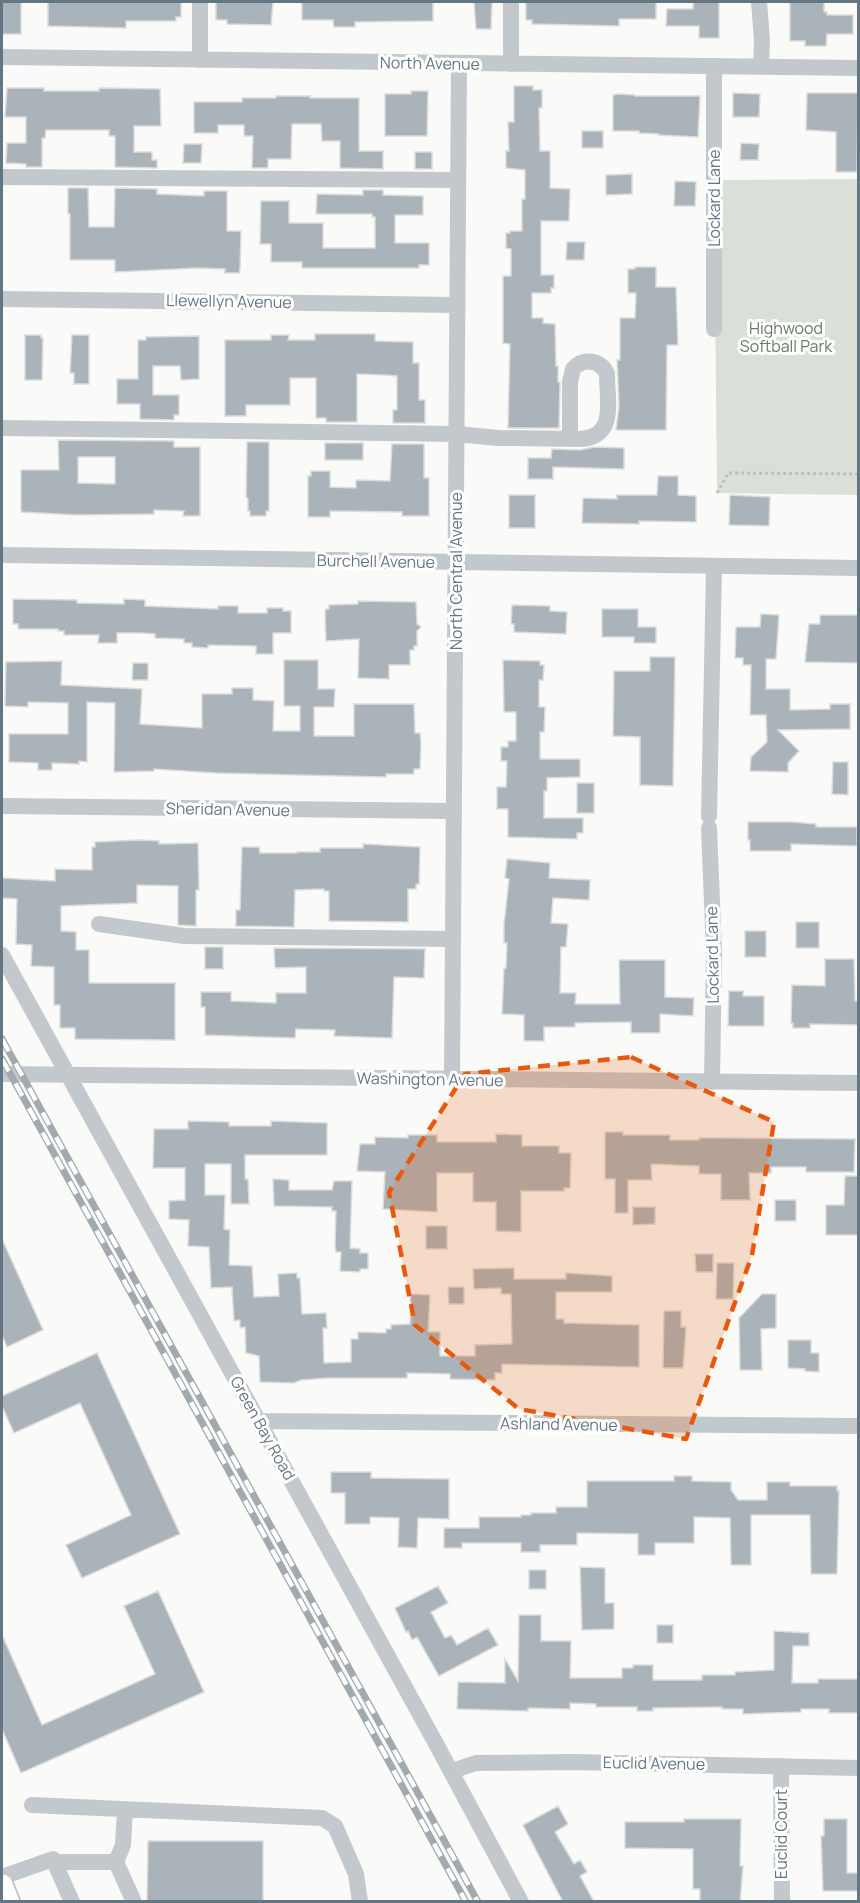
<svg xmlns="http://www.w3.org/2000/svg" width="860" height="1903" viewBox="0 0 860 1903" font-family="Manrope,sans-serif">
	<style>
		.green { fill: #dadfd7 }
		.building { fill: #aab3b9; stroke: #dcdcda; stroke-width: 1.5; fill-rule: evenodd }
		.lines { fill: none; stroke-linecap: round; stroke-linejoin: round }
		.major-casing { stroke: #b5babe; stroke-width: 24 }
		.path { stroke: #bbbfc2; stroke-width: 3; stroke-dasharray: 3 3; stroke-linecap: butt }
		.minor { stroke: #c3c8cc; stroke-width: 16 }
		.major { stroke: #fff; stroke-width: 21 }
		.rail-casing { stroke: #a2aab0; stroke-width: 7 }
		.rail { stroke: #fff; stroke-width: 4.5; stroke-dasharray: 14; stroke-linecap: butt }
		.marked { fill: #e8590c; fill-opacity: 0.2; stroke: #e8590c; stroke-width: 4.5; stroke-dasharray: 12 8; stroke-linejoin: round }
		.labels { text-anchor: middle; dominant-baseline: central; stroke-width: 6; stroke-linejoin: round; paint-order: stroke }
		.street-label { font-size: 16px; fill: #657683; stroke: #fff }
		.park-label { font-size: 16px; fill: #687a64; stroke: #fff }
	</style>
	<rect width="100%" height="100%" fill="#fafaf8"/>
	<path class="green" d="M858,179V495L717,493L714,180Z"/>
	<path class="building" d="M2,2H21V34H2Z
		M48,2H181V17H176V21H126V28L48,26Z
		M216,2H273L271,25L227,24V20H216Z
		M302,2H433V21L355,22V27H334L333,20H302Z
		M474,2H492L491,29H476Z
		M526,2H656V19H619V26L532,24V20H526Z
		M693,2H719V38H699V26H666L667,9H693Z
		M790,2H824V12H827V15H853V34H827L826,46H805V41H790Z
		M514,86H533V90H542V108H539L540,151H550V188L570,189L569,221H541V275H554V288H551V293H532V318H543V323L555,324L556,366H558V382H560L559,428H508L510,344L503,343V276H511V249L506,248V233H510V231H522V199H525V170L506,168V151H509L508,122H514Z
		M7,88H44V91H99V88L160,89L161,126H134V152H152V160H157V168L115,167V136H109V130H46L45,138H42V167H26V164L6,163L7,143H26V117H5Z
		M411,91H428L427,136H385V94H411Z
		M733,93L760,94L759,117H733Z
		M807,93H858L857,172H836V132L806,130Z
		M618,94L635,95V96H700L698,137L659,135V134L639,133V131H613V95Z
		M276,96H310V98H359V151H383V169L340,168V141H322L321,124H292L291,159H268V168H252L253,136H244V125H218V133H194V102H242V98H276Z
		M582,131H603V148H582Z
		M741,143L759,144L758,160H740Z
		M184,144H202L201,163H183Z
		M415,152H432V169H415Z
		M632,174V194L606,195V175Z
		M675,181L696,182L695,206H674Z
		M68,188H88L89,227H114L115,188L157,189V194L204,196V191H227V231H241L240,269L239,273H225V269L198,268L115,272V260H70V214H68Z
		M363,190H383V195L423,196V215H395V243H429V265H419V268H302V262H271V244H260L261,201H289V223H323V248H375V217H372V214H316L317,194L363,195Z
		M567,242H585L584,260H566Z
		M635,267H656V287H676L678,345H667L666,430H616L619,406L617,360H620V318H635L636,293H628V269H635Z
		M315,334H375V341L413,342V363H419V400H425V423H393V410H397V376L384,375L357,374V422H326V418H316V378H290V405H246V416H225V340H271V335H289L288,340H315Z
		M25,335H41V338H43L42,380H25Z
		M72,335H89V384H74V373H70Z
		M199,336V379L181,380L180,366H153V395H179V415H174V420L140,419V404H117V379H138V340H146V337Z
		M58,440L174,441V447H200V516H183L184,511L154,510V514L77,515L21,512V470H59ZM78,457H115V484L78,483Z
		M247,442H269V511H266V516H250V511H248V499L246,497Z
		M325,443H363V460H325Z
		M392,444H424V478H429V516H402V512L330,511V517H308V476H311V471H330V487L356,488V480L390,481Z
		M595,447L624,448V469L553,467V479H528V458H551L552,449L580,450Z
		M658,476H678V495L696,496V522L639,521V524L582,523L583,498L617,499V495H657Z
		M509,495H535V528H509Z
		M730,495L770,497L769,526L729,525Z
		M13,599L77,600V603L124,604V599L145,600V606L218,609V606H238V613H267V608H283V611H291V633H273V654H256V646L208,645V648L192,647V643H184V639L155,638V634L142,633H117V643H98L99,635H64V631H58V629H18V624H13Z
		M358,601L416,602L417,624L421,627L417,631V646H414V650H410V665H389V679L358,678L359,639L326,641L325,613L326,609H329V605L358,604Z
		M512,605L550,606V611L567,612L566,634L514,632V624H511Z
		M602,609H638V627H656V643H634V637H602Z
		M761,614L779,615L776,659H766V689H790V710L830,709V704H850V729L778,730L799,751L788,763V772L750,771L751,757L767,742L766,715H750L751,665H743V658H735L736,627H760Z
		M820,615H858V663L805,662L809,624H820Z
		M650,657H675L673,786L640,785V737L613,736L614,671H650Z
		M284,660H318V689H335L334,707H314V736H354V704H414L415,733H420L421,744L420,769H414V774H386V777L216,773L154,769V771L114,772L115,703L87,702V762L79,761V764L52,763V770H38V763L9,762V734H68V703L28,702V707L5,706L6,662L62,661L61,685L142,689L140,724L202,728V694H232V688H253V700L274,701L273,731H300V706H284Z
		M503,660L540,661V665H544L543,680H539V707H545L544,732H540V759H580V777L547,778V791H544V818H583V833H577V839L508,837V809H497V787H506L507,761H501V747H508V741H516V712H504Z
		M133,663H148V680H132Z
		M833,762H848V795L832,794Z
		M577,783H594V813H577Z
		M748,822H792L816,824V827H857V846L791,844V851H750V840H748Z
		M139,840L159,841V844L198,843L199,890H196V926L178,925V886L137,885V903L61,906V931L76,932V950H89V983H175V1040L75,1039V1028H60V1005H54V967L31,966L32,945L16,944L17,899L2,898V878L55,881V869L92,870V847H95V842Z
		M363,844L420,847L419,884H416V889H408V922L329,921V891H324V889L295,890L294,927L236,926V910H240L242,847H259L260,853H297V852H320V848H363Z
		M507,859L550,863L549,878L590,880L589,900L553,898L551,923L568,924L566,947H561L560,993H576L575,1004H620L619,960H665V997L694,998L693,1016L660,1014V1033H631V1022L575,1023V1027H544V1041H524V1015L502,1014L504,968H506L507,943H504V925L509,879L505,878Z
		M796,922H819V948H796Z
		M745,931H766V957H745Z
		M205,947H223V969H205Z
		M274,948L425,949L424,978L394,977L392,1038L334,1036L335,1030L296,1029L295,1038L205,1035V1007H201V992H231V1001L276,1003V993H306V967L275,968Z
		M825,959H854L855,1001H858V1025L810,1024V1028H793V1023H791L792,985L825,986Z
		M729,991H743V996H764V1026H728Z
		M188,1121L229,1122V1126H271V1121L327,1123V1155H245V1179H248L249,1204H231V1164H205V1195H225L224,1229L230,1230L229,1265L252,1266L254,1297L279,1296L278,1274L297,1273V1278H300L302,1314L326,1313L327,1328H323L324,1363L351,1362V1339H358V1332L386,1333V1329H391V1325L410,1324L411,1294L430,1295L428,1332H440V1356H475V1345L512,1344L511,1294H501V1288L474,1289L473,1269L514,1268V1279H566V1273L612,1276V1292H556V1319H564V1323L639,1325V1367L502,1364V1373H495V1380L450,1379V1374L407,1373V1378H329L301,1380L294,1383L260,1382L259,1356L246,1353L245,1327L240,1328V1320L234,1321L232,1287L211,1288L209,1247L188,1246L189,1220L169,1219V1201L185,1200V1168H153L154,1129H188Z
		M605,1132H623V1135H670V1140H699V1138H723L855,1139L854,1172H806V1167H771V1173H749L750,1200H721V1174H699V1166L651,1164L652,1180H628V1213H615V1179H605Z
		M496,1134L522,1135V1146H559V1153H571L570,1188H564V1191H521V1232L496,1231V1202H473V1173H437V1212L383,1209L385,1172L357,1171L360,1144H375V1137L408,1138V1135H437V1142H496Z
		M845,1176H858V1235H826V1205H844Z
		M273,1179L289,1180V1190H332L334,1181H352L350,1248L360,1249V1253H368V1269H360V1272L340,1271L341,1252H336L335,1246L336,1211H332V1207L274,1206Z
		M775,1200H796V1221H775Z
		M633,1207H655V1224L633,1225Z
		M426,1226H447V1249H426Z
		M2,1239L43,1330L7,1347L2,1335Z
		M695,1254H713V1272H696Z
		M717,1263H734L733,1299H716Z
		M448,1287H464V1304H449Z
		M762,1294H776V1328L761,1329L762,1370H740L739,1318Z
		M664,1311H681V1327H686L683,1368H663Z
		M788,1340H811V1353H819V1372L805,1371V1369L788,1368Z
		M97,1353L180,1534L82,1578L66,1545L131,1515L80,1403L14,1433L2,1406V1396Z
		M331,1472H371V1478L449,1479V1519L418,1518L417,1548L398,1547L399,1518L370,1517V1524H345V1493H331Z
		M674,1476H692V1481L731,1482V1490L738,1500H767V1482H790V1486H837V1491H839L837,1574H811L810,1515H751V1565H731L730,1518L694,1517V1543H655V1555H638V1534L577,1533V1545H540V1552H521V1543H462V1548H444V1528H479V1517H521V1515H531V1513H556V1507H587V1481H674Z
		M580,1567L605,1568V1603H614V1629L582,1630Z
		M529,1570H546V1589H529Z
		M438,1586L448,1603L431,1612L445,1638L451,1635L457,1645L488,1628L498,1645L439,1676L417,1637L412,1640L408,1631L406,1632L395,1608Z
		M158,1591L204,1692L21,1773L2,1729V1635L42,1725L155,1674L124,1606Z
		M519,1615H541V1641H571L570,1678H622V1668H633V1665H653V1680H702V1675H735V1672L774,1670V1631L809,1633V1646H793L792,1683H818V1679H858V1713H829V1709H801V1712L743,1714V1709H722V1707L653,1708V1711H637V1707H596V1704L570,1703V1709L528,1708V1711L457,1709L458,1682L505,1683V1659L518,1681Z
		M657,1625H673V1643H657Z
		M558,1806L568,1824L555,1832L574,1864L580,1860L587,1872L580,1876L594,1902H563L523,1825Z
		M684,1819H741L740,1866H743L740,1902H700V1889H693V1849L625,1848V1822H684Z
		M824,1819H847V1873H858V1891H823L821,1836H824Z
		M148,1841H263V1902H147Z"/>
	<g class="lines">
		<defs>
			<path id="major" d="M2,1885L9,1902"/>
		</defs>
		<use href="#major" class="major-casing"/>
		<path class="path" d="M717,493L728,473L858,474"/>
		<path class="minor" d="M200,2V60
			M759,2L762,40L761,66
			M2,57L858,68
			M511,64V2
			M2,177L458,180
			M2,299L457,305
			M714,329V66
			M2,428L457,434L498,438L580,439C617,437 607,402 607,374C601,360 583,357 573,369L570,382V438
			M2,555L858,568
			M2,806L454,811
			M709,816L714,566
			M709,828L714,952L712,1082
			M99,924L184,936L453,939
			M2,955L434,1740L521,1902
			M2,1074L858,1083
			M452,1079L459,63
			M259,1421L858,1426
			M781,1766L782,1902
			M452,1771L476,1763L572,1762L858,1768
			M32,1805L322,1818L335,1826L356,1874L360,1902
			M54,1862H116L134,1902
			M116,1862L123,1845L125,1809
			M2,1877L53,1859L72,1902"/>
		<use href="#major" class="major"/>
		<defs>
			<path id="rail" d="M2,1039L478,1902
				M2,1059L466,1902"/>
		</defs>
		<use href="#rail" class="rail-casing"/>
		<use href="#rail" class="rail"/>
	</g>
	<path class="marked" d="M631,1057L774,1122L752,1255L686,1439L519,1409L415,1325L389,1192L465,1074Z"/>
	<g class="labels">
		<g class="street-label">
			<text transform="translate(430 63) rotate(1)">North Avenue</text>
			<text transform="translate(714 198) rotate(-90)">Lockard Lane</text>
			<text transform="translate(229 301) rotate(1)">Llewellyn Avenue</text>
			<text transform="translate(376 561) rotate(1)">Burchell Avenue</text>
			<text transform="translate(456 571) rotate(-90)">North Central Avenue</text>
			<text transform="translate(228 809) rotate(1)">Sheridan Avenue</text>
			<text transform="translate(712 955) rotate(-91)">Lockard Lane</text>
			<text transform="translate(430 1079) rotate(1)">Washington Avenue</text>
			<text transform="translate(559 1424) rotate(1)">Ashland Avenue</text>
			<text transform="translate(263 1428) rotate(61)">Green Bay Road</text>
			<text transform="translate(654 1763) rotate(1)">Euclid Avenue</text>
			<text transform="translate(781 1834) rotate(-90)">Euclid Court</text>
		</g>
		<g class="park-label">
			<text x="786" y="328">Highwood<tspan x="786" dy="18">Softball Park</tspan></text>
		</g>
	</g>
	<rect width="860" height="1903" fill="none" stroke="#657683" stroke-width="6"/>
</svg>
